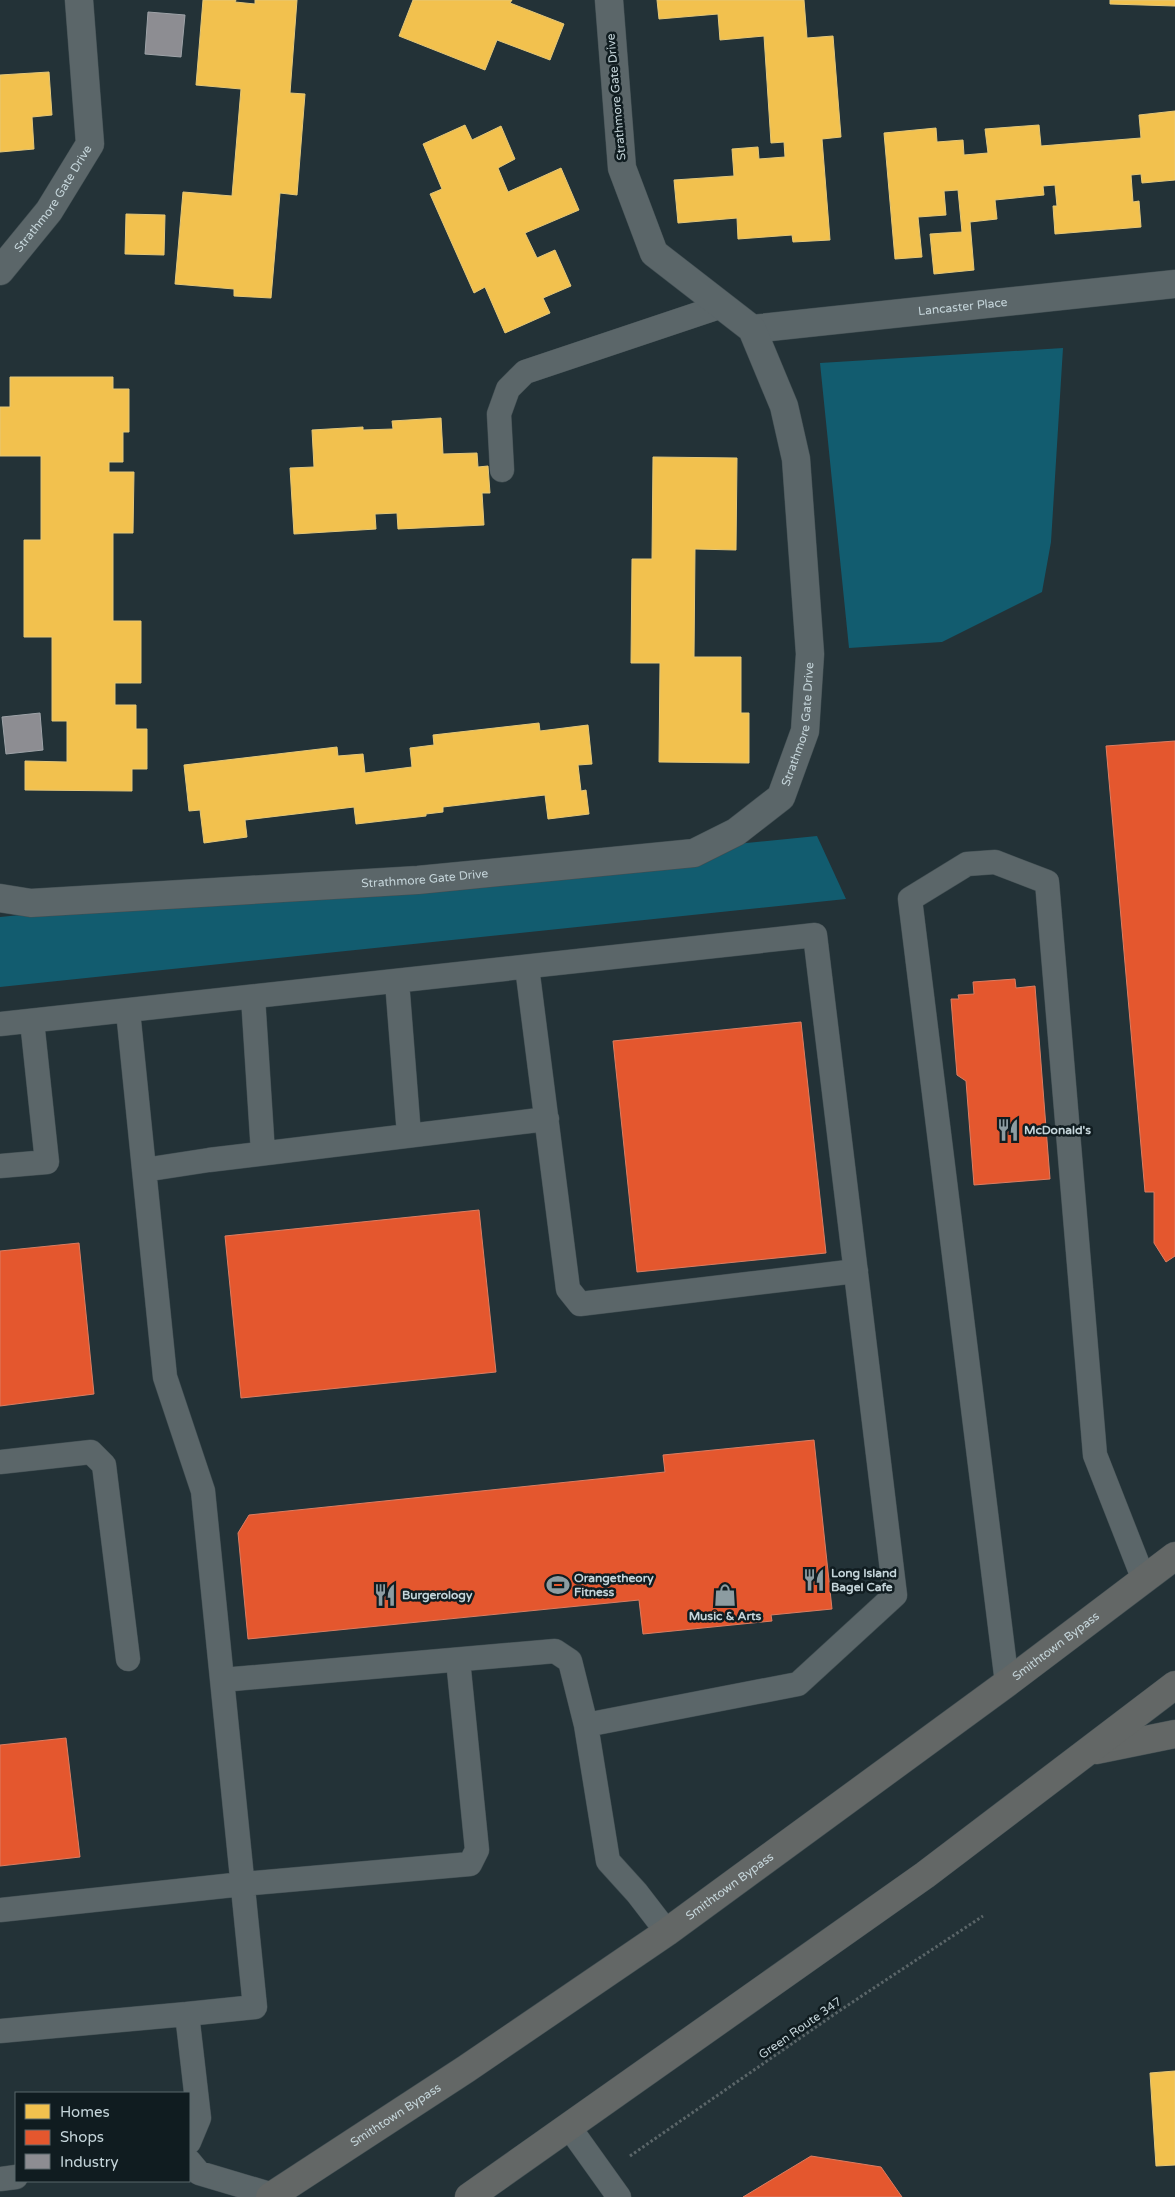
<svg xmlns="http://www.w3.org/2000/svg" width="1175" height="2197" viewBox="0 0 1175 2197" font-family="'Varela Round',sans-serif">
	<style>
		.green { fill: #125c6f }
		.homes { fill: #f2c14e; stroke: #e4c778 }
		.shops { fill: #e4572e; stroke: #db7d62 }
		.industry { fill: #8d8d92; stroke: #9ea3a8 }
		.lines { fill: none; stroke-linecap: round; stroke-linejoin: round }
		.lane-casing { stroke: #414e52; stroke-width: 25 }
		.street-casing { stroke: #414e52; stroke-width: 29 }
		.highway-casing { stroke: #414e52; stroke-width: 29 }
		.path { stroke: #5b6669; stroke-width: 3; stroke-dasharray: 2.5 2.5; stroke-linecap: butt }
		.lane { stroke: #5b6669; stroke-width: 24 }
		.street { stroke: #5b6669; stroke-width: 28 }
		.highway { stroke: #636766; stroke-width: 28 }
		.labels { text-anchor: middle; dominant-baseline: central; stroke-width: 5; stroke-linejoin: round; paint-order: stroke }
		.street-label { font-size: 12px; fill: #c5d5da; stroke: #101c20 }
		.poi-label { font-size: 12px; font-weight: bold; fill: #c5d5da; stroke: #101c20; text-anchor: start }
	</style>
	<rect width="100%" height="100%" fill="#233237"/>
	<path class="green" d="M1063,348L1051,542L1042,592L942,642L849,648L820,363Z
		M817,836L846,899L0,987V917Z"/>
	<path class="homes" d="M203,0H236L235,2L255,4V0H297L290,93L305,94L297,195L280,193L271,298L234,296V289L175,284L183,192L232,196L241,89L196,85Z
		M413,0H512L510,3L564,24L550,60L497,40L485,70L399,36Z
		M657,0H804L807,38L833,36L841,137L822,139L830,240L793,242L792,235L738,239L737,218L678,223L674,180L734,176L732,149L758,147L759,159L785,157L784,142L771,143L764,36L720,40L718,14L659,19Z
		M1110,0H1175V6L1110,4Z
		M49,72L52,115L32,117L34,149L0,152V75Z
		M1175,111V180L1142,183L1141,174L1131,175L1133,202L1139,201L1141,227L1055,234L1053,206H1057L1055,185L1043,186L1044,195L995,200L997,219L970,222L974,270L934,274L930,234L962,232L958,190L944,191L946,215L918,217L922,257L895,259L884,133L936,128L937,142L963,140L964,155L988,153L985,129L1039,125L1041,146L1141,138L1139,115Z
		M465,125L472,140L501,126L515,159L498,168L508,192L561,168L579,210L525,233L537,258L555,250L571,286L543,298L550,313L505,333L485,287L474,293L430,194L442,189L423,144Z
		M126,214L165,215L164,255L125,254Z
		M10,377H113V389H129V432H123V462H109V472H134L133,533H113V621H141V683H115V705H136V729H147V769H132V791L25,790V761L67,762V721H52V637H24V540H41V456H0V407H10Z
		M441,418L443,454L477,453L478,467L488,466L490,493H482L484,525L398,529L397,513L375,514L376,529L294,534L290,468L314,467L312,430L363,427V430L393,429L392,421Z
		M653,457L737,458L736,550L695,549L694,657H741V713H749V763L659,762L660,663H631L632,559H652Z
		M539,723L540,731L588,725L592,764L578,765L581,791L586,790L589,814L548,819L545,795L443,807V812L426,814V816L356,824L354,807L245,820L247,837L204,843L200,810L189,811L184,765L337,747L338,756L363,754L365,773L412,767L410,748L434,745L433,735Z
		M1175,2071V2165L1156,2166L1150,2073Z"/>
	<path class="shops" d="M1175,741V1256L1166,1262L1154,1243V1192H1145L1106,746Z
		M1015,979L1016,988L1035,986L1050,1179L974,1185L966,1081L957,1075L951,999H959L958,995L974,994L973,982Z
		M801,1022L826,1253L637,1272L613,1041Z
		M479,1210L496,1372L241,1398L225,1236Z
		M79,1243L94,1394L0,1406V1251Z
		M814,1440L832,1609L771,1615L772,1621L643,1634L639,1600L248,1639L238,1533L249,1515L665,1472L663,1455Z
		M66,1738L80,1857L0,1866V1745Z
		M811,2156L881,2167L902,2197H743Z"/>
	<path class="industry" d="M148,12L185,15L181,57L145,54Z
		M40,713L43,750L6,754L2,717Z"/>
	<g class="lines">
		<defs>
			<path id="lane" d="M502,470L499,414L508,389L525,372L722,306
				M527,967L568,1289L580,1304L856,1271
				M397,981L409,1135
				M253,997L263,1153
				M128,1011L165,1377L203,1491L255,2007L187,2014L199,2118L189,2142
				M0,1024L815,935L895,1595L798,1684L586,1725L608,1861L637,1893L667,1932
				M0,1166L47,1162L32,1021
				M144,1170L209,1160L547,1119
				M0,1462L91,1452L104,1465L128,1659
				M222,1680L555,1651L570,1661L586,1725
				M1007,1683L910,899L967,864L995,862L1047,882L1095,1455L1144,1580
				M0,1910L243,1884L470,1864L477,1850L458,1660
				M0,2031L187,2014
				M569,2127L619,2197
				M189,2161L199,2173L273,2195
				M0,2179L16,2177"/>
			<g id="street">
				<path id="s1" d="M0,271L49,211L90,144L79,0"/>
				<path id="s2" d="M752,329L1175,284"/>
				<path id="s3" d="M0,898L31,903L418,880L694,853L736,832L781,797L805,731L810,654L796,459L784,406L752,329L654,253L622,168L609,0"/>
			</g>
			<g id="highway">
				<path d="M1096,1750L1175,1734"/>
				<path id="s4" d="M270,2197L466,2069L667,1932L1007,1683L1175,1556"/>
				<path d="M469,2197L925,1875L1175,1685"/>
			</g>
		</defs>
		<use href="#lane" class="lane-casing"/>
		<use href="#street" class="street-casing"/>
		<use href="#highway" class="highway-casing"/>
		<path class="path" d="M630,2156L842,2009L983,1916"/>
		<use href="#lane" class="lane"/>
		<use href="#street" class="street"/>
		<use href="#highway" class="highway"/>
	</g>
	<defs>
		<symbol id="restaurant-bare" viewBox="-9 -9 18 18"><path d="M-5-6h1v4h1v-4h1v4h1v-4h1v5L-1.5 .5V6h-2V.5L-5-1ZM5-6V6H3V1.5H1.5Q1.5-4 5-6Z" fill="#8c9ca1" stroke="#101c20" stroke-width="2.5" paint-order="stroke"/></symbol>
		<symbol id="stadium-bare" viewBox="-9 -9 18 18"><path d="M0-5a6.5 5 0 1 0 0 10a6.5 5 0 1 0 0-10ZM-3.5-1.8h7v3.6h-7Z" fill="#8c9ca1" stroke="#101c20" stroke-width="2.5" paint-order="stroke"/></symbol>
		<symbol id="shop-bare" viewBox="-9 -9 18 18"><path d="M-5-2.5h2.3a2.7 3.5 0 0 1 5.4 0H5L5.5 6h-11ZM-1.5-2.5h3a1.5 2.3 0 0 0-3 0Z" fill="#8c9ca1" stroke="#101c20" stroke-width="2.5" paint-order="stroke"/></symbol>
	</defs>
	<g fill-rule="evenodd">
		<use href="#restaurant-bare" x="992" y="1114" width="32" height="32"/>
		<use href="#restaurant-bare" x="798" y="1564" width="32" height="32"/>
		<use href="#stadium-bare" x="542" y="1569" width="32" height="32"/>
		<use href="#restaurant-bare" x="369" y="1579" width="32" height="32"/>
		<use href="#shop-bare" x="709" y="1579" width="32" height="32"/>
	</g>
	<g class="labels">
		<g class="street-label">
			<text transform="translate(616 97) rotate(-95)">Strathmore Gate Drive</text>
			<text stroke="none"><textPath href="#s1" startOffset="90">Strathmore Gate Drive</textPath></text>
			<text stroke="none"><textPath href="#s2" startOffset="212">Lancaster Place</textPath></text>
			<text stroke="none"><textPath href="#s3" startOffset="876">Strathmore Gate Drive</textPath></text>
			<text stroke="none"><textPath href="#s3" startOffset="426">Strathmore Gate Drive</textPath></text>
			<text stroke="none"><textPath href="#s4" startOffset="960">Smithtown Bypass</textPath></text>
			<text stroke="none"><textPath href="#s4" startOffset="555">Smithtown Bypass</textPath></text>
			<text transform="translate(800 2028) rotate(-35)">Green Route 347</text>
			<text stroke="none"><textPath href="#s4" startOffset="150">Smithtown Bypass</textPath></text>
		</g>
		<g class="poi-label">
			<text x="1024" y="1130">McDonald's</text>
			<text x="831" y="1573">Long Island<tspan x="831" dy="14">Bagel Cafe</tspan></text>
			<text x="574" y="1578">Orangetheory<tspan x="574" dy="14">Fitness</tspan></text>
			<text x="402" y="1595">Burgerology</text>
			<text x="725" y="1616" text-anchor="middle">Music &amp; Arts</text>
		</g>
	</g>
	<rect x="15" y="2092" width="175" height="90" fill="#101c20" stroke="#58666a"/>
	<rect x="25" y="2104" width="25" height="15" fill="#f2c14e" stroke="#58666a"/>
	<text x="60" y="2117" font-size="15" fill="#c5d5da">Homes</text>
	<rect x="25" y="2130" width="25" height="15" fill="#e4572e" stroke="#58666a"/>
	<text x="60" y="2142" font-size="15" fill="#c5d5da">Shops</text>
	<rect x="25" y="2154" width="25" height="15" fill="#8d8d92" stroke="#58666a"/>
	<text x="60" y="2167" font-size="15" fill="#c5d5da">Industry</text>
</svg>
